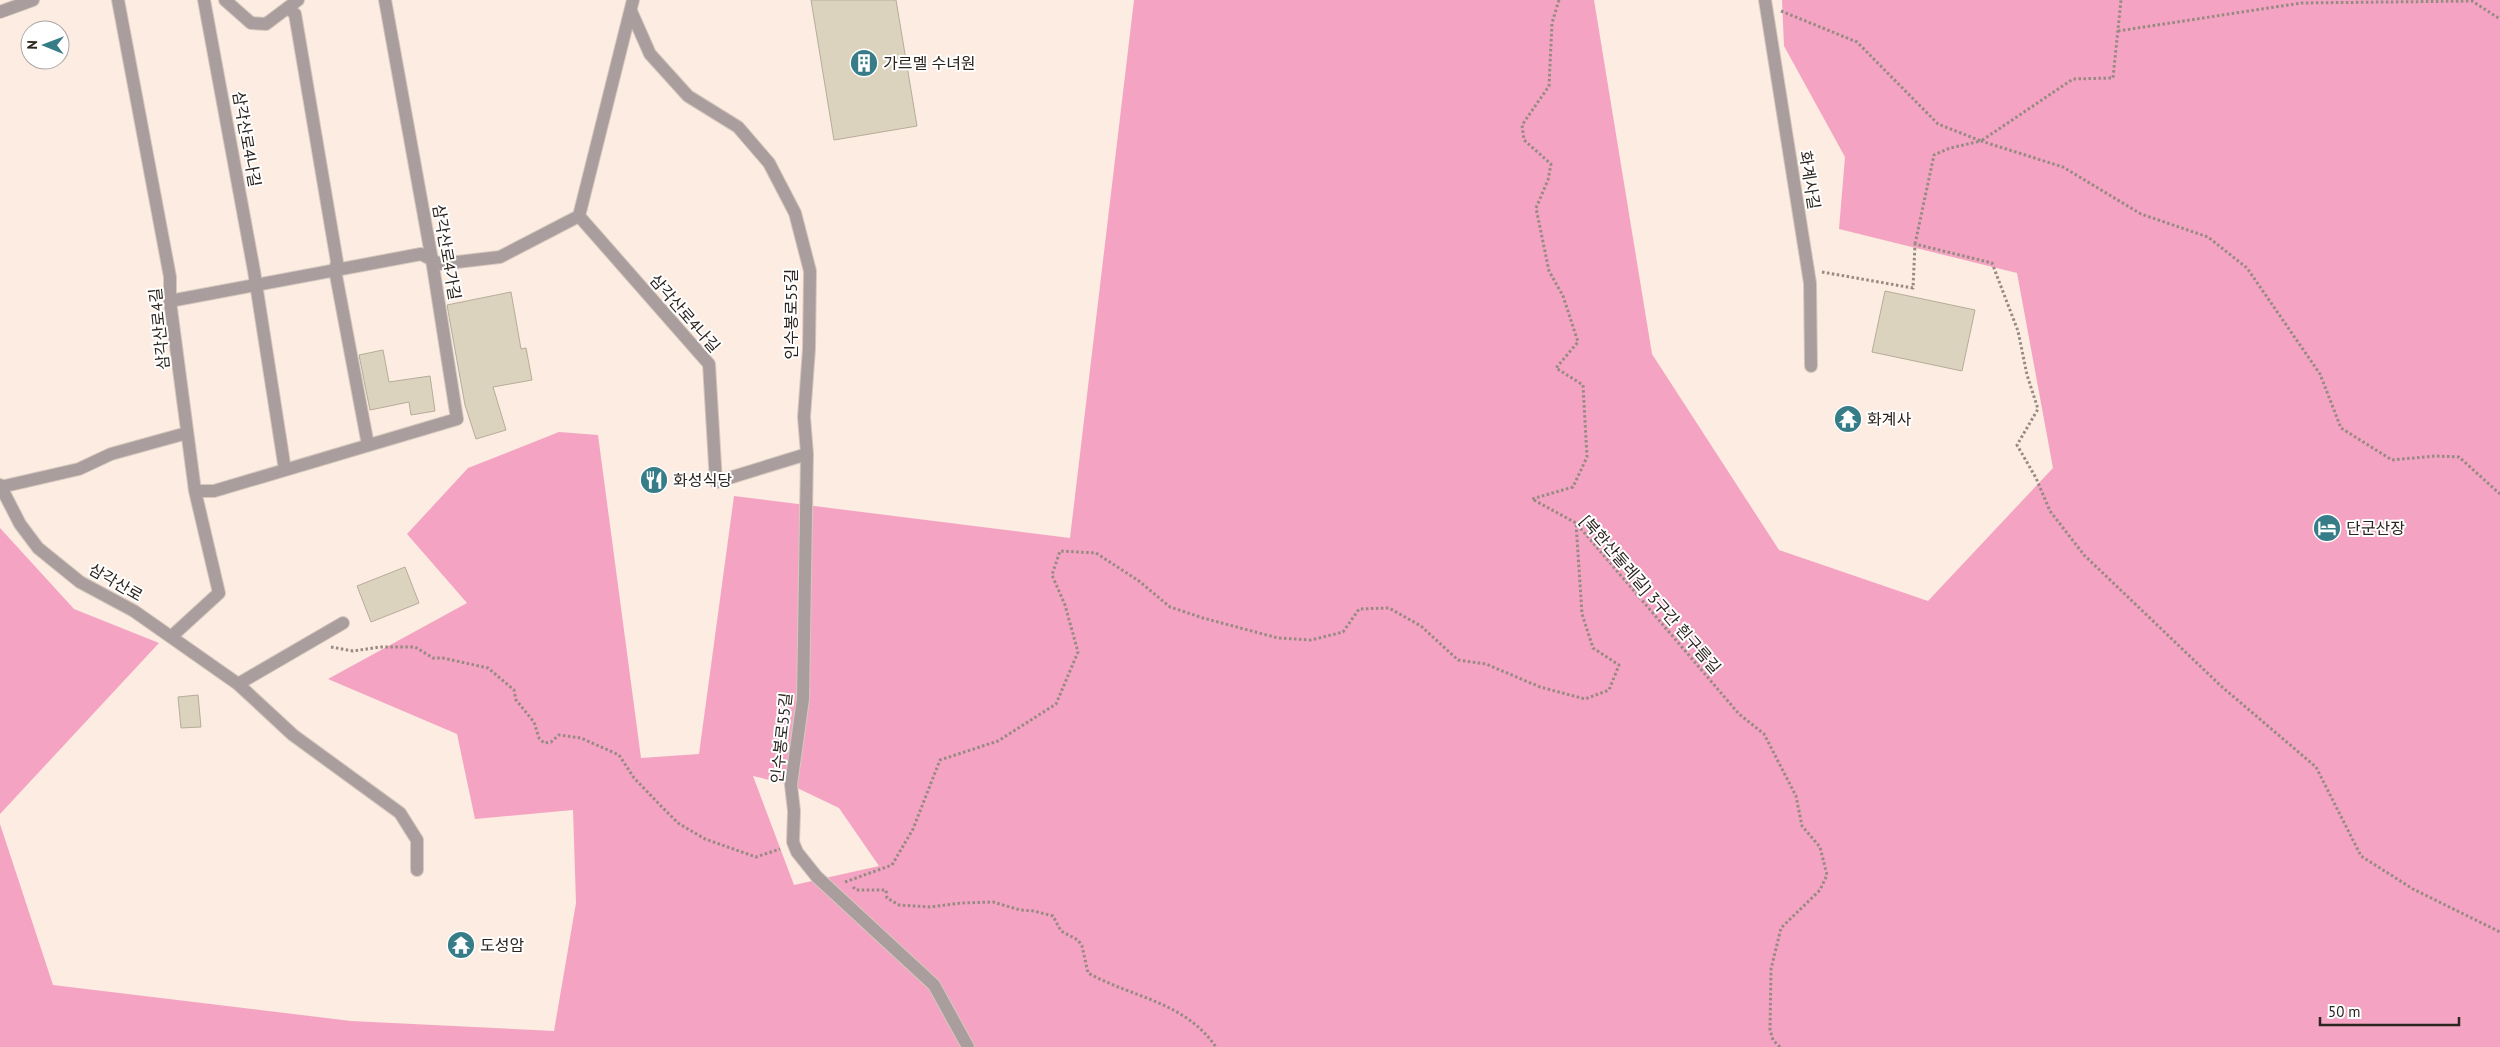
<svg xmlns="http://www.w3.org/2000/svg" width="2500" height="1047" viewBox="0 0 2500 1047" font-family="'PT Sans','Noto Sans KR',sans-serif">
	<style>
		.forest { fill: #f4a4c2; fill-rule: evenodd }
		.building { fill: #dcd3bf; stroke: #b5ac99 }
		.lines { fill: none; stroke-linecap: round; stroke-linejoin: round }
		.minor-casing { stroke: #d6c8be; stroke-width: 14 }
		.path { stroke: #968a82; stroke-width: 3; stroke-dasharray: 2.5 2.5; stroke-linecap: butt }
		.minor { stroke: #a99e9d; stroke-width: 12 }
		.labels { text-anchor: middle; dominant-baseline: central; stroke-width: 4; stroke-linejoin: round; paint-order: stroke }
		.poi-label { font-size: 16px; fill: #2b241f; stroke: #fff; text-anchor: start }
		.street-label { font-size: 16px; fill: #2b241f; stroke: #fff }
	</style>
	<rect width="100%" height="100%" fill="#fcece1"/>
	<path class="forest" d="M1134,0H1594L1652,354L1779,550L1928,601L2053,468L2017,273L1839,229L1845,157L1784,46L1782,0H2500V1047H0V824L53,985L351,1021L554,1031L576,903L573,810L475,819L457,734L328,679L467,603L407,534L468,468L559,432L598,435L641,758L699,754L734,496L1070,538ZM753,776L791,785L839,808L879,866L794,885Z
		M0,528L74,609L159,643L0,814Z"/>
	<path class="building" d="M811,0H896L917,126L834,140Z
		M1885,291L1975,310L1962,371L1872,352Z
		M511,292L521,349L526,348L532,380L493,387L506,430L476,439L465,405L447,305Z
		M383,350L389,382L430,376L435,411L411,415L409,402L370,410L359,355Z
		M405,567L419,603L371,622L357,586Z
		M198,695L201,727L181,728L178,697Z"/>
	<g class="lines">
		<defs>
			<path id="minor" d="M118,0L170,277V301L195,491L219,593L172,636
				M204,0L254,271L285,470
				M225,0L251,23L266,24L298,0
				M1765,0L1810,283L1811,366
				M288,8L295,14L337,262L335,270L368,445
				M0,12L33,0
				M579,216L709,364L716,482L807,454L804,417L809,349L810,271L795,213L769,163L738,127L688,96L650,54L631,11
				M170,301L421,254L440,264L500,257L579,216L633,0
				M807,454L803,699L791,785L794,811L793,842L797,852L817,877L934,985L968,1047
				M0,485L20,524L38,548L80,582L134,611L238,684L293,735L400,813L417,840V870
				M1,487L79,469L111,454L187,433
				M195,491H214L457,419L432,260L385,0
				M238,684L343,623"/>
		</defs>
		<use href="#minor" class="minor-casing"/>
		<path class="path" d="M1559,0L1552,23L1549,86L1522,125L1524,140L1551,164L1548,180L1536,208L1549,271L1563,296L1578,342L1556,368L1583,385L1587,457L1573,487L1532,499L1576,523L1739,714L1764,734L1796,796L1802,826L1820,847L1827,875L1820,890L1781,928L1771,969L1770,1030L1773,1040L1780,1047
			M1781,11L1857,42L1938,124L1981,141L2073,79L2113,78L2121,0
			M2118,31L2301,3L2472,1L2500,19
			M1915,244L1934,155L1950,148L1981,141L2063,167L2141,214L2208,237L2247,268L2320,374L2341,428L2392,460L2435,456L2459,457L2500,494
			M1822,272L1913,288L1915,244L1992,263L2018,331L2027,375L2038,409L2017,445L2036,478L2050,511L2084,555L2221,686L2316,767L2361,856L2413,889L2500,932
			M331,647L353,651L380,647H415L433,658H443L488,668L514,690L516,700L534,722L539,738L544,743L551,742L559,735L581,738L619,755L634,778L660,805L678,823L705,839L756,857L780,849
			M845,882L892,865L913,829L940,760L998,741L1056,704L1078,652L1065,605L1052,575L1060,551L1096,553L1139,581L1170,607L1203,618L1278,638L1311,640L1343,632L1359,609L1389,608L1421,626L1458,660L1486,664L1540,687L1585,699L1609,690L1619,665L1593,648L1582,614L1576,523
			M853,887L856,890H886L887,898L899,905L930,907L961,903L993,902L1020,910L1034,911L1053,916L1061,931L1078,940L1082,946L1088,973C1133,998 1184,1001 1216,1047"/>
		<use href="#minor" class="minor"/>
	</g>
	<defs>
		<symbol id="building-disc" viewBox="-11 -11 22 22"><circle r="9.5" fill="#367d88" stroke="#fff"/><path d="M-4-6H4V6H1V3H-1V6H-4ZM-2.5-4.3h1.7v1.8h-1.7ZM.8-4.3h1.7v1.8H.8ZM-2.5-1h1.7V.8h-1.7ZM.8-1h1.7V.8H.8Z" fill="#fff"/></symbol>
		<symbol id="temple-disc" viewBox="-11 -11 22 22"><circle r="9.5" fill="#367d88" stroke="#fff"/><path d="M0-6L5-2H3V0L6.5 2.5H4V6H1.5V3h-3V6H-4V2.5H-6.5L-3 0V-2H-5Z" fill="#fff"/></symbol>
		<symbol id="restaurant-disc" viewBox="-11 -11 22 22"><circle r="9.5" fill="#367d88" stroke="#fff"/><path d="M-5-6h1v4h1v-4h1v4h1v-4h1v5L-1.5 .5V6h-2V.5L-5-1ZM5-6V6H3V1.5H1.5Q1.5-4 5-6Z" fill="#fff"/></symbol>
		<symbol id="hotel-disc" viewBox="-11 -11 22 22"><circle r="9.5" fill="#367d88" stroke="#fff"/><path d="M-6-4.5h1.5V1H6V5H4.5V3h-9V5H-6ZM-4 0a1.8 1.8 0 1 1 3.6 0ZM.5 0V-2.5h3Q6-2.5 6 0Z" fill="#fff"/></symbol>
	</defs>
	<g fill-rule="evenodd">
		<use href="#building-disc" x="848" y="47" width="32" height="32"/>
		<use href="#temple-disc" x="1832" y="403" width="32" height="32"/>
		<use href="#restaurant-disc" x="638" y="464" width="32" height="32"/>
		<use href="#hotel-disc" x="2311" y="512" width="32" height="32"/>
		<use href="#temple-disc" x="445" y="929" width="32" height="32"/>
	</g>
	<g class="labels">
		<g class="poi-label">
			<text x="883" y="63">가르멜 수녀원</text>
			<text x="1867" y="419">화계사</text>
			<text x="673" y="480">화성식당</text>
			<text x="2346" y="528">단군산장</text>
			<text x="480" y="945">도성암</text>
		</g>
		<g class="street-label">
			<text transform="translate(247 139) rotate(80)">삼각산로4나길</text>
			<text transform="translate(1810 180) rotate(81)">화계사길</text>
			<text transform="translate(447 252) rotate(80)">삼각산로4가길</text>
			<text transform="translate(685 313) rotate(49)">삼각산로4나길</text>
			<text transform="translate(791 314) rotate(-90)">인수봉로55길</text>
			<text transform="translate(159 329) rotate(-96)">삼각산로4길</text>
			<text transform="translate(116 582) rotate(30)">삼각산로</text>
			<text transform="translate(1651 594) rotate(49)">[북한산둘레길] 3구간 흰구름길</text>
			<text transform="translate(781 738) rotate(-84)">인수봉로55길</text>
		</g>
	</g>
	<g transform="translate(45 45) rotate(271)"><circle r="24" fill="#ffffff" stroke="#aaa7a5"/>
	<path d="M0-4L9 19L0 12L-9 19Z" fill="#367d88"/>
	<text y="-8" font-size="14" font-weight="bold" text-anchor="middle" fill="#2b241f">N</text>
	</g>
	<path d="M2320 1017v8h139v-8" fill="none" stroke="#2b241f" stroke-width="2.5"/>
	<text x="2328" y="1017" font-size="15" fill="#2b241f" stroke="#ffffff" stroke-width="4" paint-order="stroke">50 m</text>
</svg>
